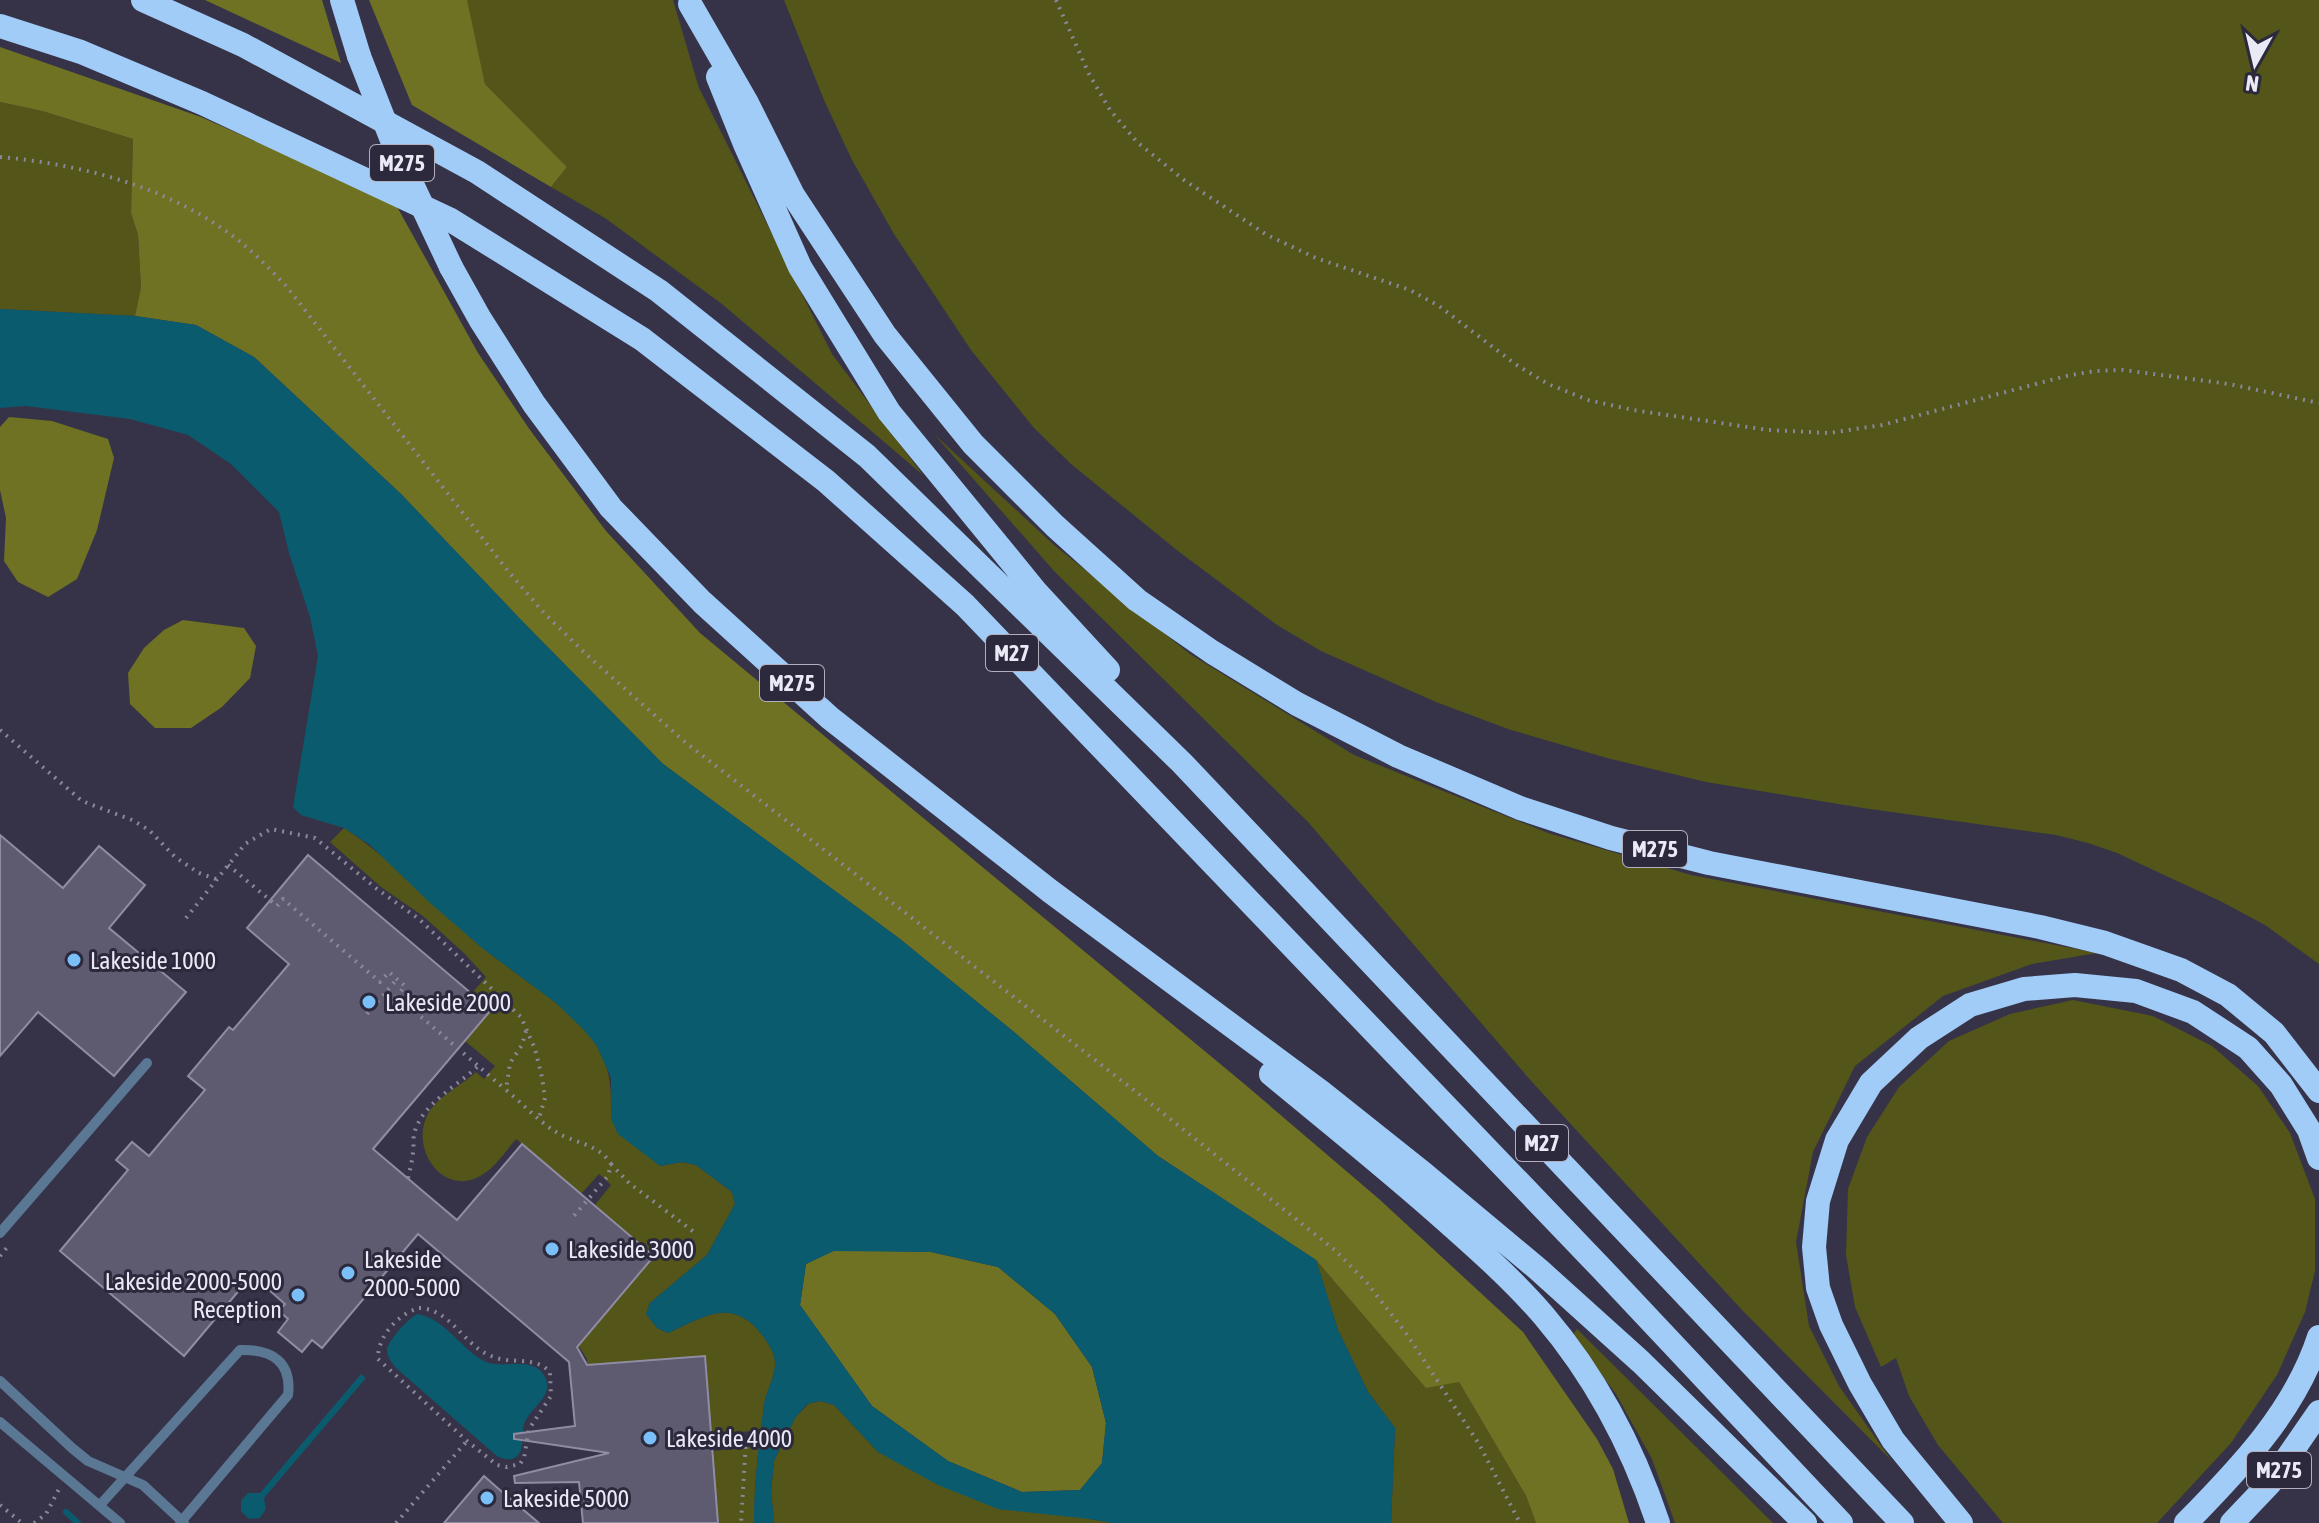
<svg xmlns="http://www.w3.org/2000/svg" width="2319" height="1523" viewBox="0 0 2319 1523" font-family="'Asap Condensed',sans-serif">
	<style>
		.green { fill: #535519 }
		.forest { fill: #6f7222 }
		.water { fill: #0b5b6e; fill-rule: evenodd }
		.lines { fill: none; stroke-linecap: round; stroke-linejoin: round }
		.stream { stroke: #0b5b6e; stroke-width: 6 }
		.building { fill: #5e5b71; stroke: #8f8ca4; stroke-width: 2 }
		.path { stroke: #8a8899; stroke-width: 4; stroke-dasharray: 2 6; stroke-linecap: butt }
		.lane { stroke: #5a7794; stroke-width: 10 }
		.highway { stroke: #a1ccf7; stroke-width: 24 }
		.highway-bridge { stroke: #a1ccf7; stroke-width: 24 }
		.poi-dot { fill: #7abff8; stroke: #2c293d; stroke-width: 3 }
		.labels { text-anchor: middle; dominant-baseline: central; stroke-width: 6; stroke-linejoin: round; paint-order: stroke }
		.shield { fill: #2c293d; stroke: #b1afbe; stroke-width: 2 }
		.shield-label { font-size: 22px; font-weight: bold; fill: #eae9f6 }
		.poi-label { font-size: 24px; fill: #eae9f6; stroke: #2c293d; text-anchor: start }
	</style>
	<rect width="100%" height="100%" fill="#363348"/>
	<path class="green" d="M466,0H673L699,88L832,354L923,475L722,304L605,218L551,187L567,167L485,84Z
		M784,0H2319V964L2265,925L2220,901L2117,853L2088,843L2056,835L1863,808L1706,782L1607,758L1508,729L1436,702L1321,651L1277,625L1178,551L1071,464L1034,428L971,350L894,234L852,160L824,100Z
		M0,102L42,111L133,139L131,213L138,235L141,287L135,316L0,309Z
		M934,434L1054,545L1190,654L1354,755L1548,833L1691,875L2097,953L2032,964L1943,996L1855,1066L1813,1152L1796,1242L1809,1326L1839,1386L1891,1460L1742,1310L1532,1082L1308,822L1054,571Z
		M344,828C395,861 436,909 483,948C515,975 579,1012 598,1048C612,1074 611,1090 611,1119L660,1166L682,1162L696,1165L732,1192L735,1204L707,1255L650,1303L646,1314L657,1328L668,1333C703,1317 733,1296 762,1335C768,1343 775,1353 775,1363C776,1376 766,1391 764,1405C759,1443 754,1484 754,1523H718L712,1451L752,1447L753,1431L711,1434L587,1365V1359L578,1345L594,1206L611,1185L599,1174L581,1194L516,1139C505,1152 492,1172 476,1178C439,1194 409,1145 429,1112C439,1096 462,1085 476,1072L484,1079L495,1066L465,1041L491,1010L472,993L486,977L464,953L423,916L381,887L330,842Z
		M2073,1000L2153,1016L2212,1046L2258,1086L2290,1133L2315,1199V1271L2305,1312L2277,1375L2231,1443L2157,1523H2003L1938,1445L1909,1396L1896,1358L1881,1367L1855,1307L1846,1255L1848,1189L1867,1137L1899,1087L1949,1041L2010,1014Z
		M1316,1260L1370,1322L1459,1382L1526,1496L1536,1523H1391L1395,1428L1368,1392L1338,1330Z
		M1577,1329L1773,1523H1675L1652,1459L1616,1394L1572,1336Z
		M820,1401L834,1405L878,1452L1090,1519L1113,1523H774L771,1490L774,1461L795,1418L808,1404Z"/>
	<path class="forest" d="M205,0H322L341,63Z
		M369,0H467L485,84L567,167L551,187L412,105Z
		M0,47L201,117L395,203L478,353L530,430L606,531L700,633L1242,1082L1379,1199L1523,1332L1597,1439L1613,1469L1629,1523H1536L1526,1496L1459,1382L1426,1388L1316,1260L1158,1156L1014,1032L900,939L663,764L523,622L401,494L254,357L196,325L135,316L141,287L138,235L131,213L133,139L42,111L0,102Z
		M9,417L52,421L108,439L114,458L97,530L77,579L48,597L18,582L4,561L6,518L0,490V427Z
		M183,620L244,628L256,646L250,678L222,707L191,728H155L130,704L128,673L144,648L164,630Z
		M834,1250L931,1252L998,1267L1055,1314L1092,1367L1106,1423L1102,1463L1080,1490L1022,1492L948,1461L872,1406L800,1305L806,1264Z"/>
	<path class="water" d="M0,309L135,316L196,325L254,357L401,494L523,622L663,764L900,939L1014,1032L1158,1156L1316,1260L1338,1330L1368,1392L1395,1428L1391,1523H1113L1090,1519L998,1509L938,1485L878,1452L834,1405L820,1401L807,1404L795,1418L774,1461L771,1490L774,1523H754C754,1484 759,1443 764,1405C766,1391 776,1376 775,1363C775,1353 768,1343 762,1335C733,1296 703,1317 668,1333L657,1328L646,1314L650,1303L707,1255L735,1204L732,1192L696,1165L682,1162L660,1166L618,1134L611,1119V1078L597,1046L583,1029L556,1003L482,948L428,901L370,845L344,828L301,815L293,807L318,656L310,617L289,553L279,512L231,464L188,435L130,419L26,406L0,408ZM834,1251L931,1252L998,1267L1055,1314L1092,1367L1106,1423L1102,1463L1080,1490L1022,1492L948,1461L872,1406L800,1305L806,1264Z
		M418,1314C445,1319 460,1348 484,1361C501,1370 531,1356 543,1374C557,1394 532,1406 525,1422C520,1432 526,1450 516,1457C511,1461 504,1459 498,1457L396,1368C392,1363 387,1357 387,1349C389,1340 409,1317 418,1314Z
		M361,1374L366,1378L264,1498L266,1509L260,1518L249,1519L241,1511V1501L248,1493H260Z"/>
	<g class="lines">
		<path class="stream" d="M66,1512L78,1523"/>
	</g>
	<path class="building" d="M0,835L63,888L99,846L145,885L109,928L186,992L114,1076L38,1012L0,1056Z
		M308,855L491,1010L373,1149L457,1220L522,1144L654,1256L577,1347L587,1365L705,1356L718,1523H583L579,1482L515,1483L514,1476L609,1453L514,1439V1434L575,1426L569,1362L418,1234L322,1348L312,1340L302,1352L278,1332L288,1319L279,1311L285,1304L252,1275L184,1356L60,1251L128,1170L116,1160L132,1142L149,1156L205,1090L188,1076L229,1027L233,1030L289,964L247,928Z
		M484,1476L501,1491L539,1523H444Z"/>
	<g class="lines">
		<path class="path" d="M1056,0L1089,74L1110,110L1137,142L1184,180L1267,235L1316,258L1410,290L1439,306L1515,364L1548,384L1588,400L1633,410L1768,430L1829,433L1882,425L2066,376L2095,371L2123,370L2229,384L2319,403
			M0,157C77,164 158,184 223,229C247,245 267,266 287,287L508,571L544,613L588,656L685,742L1135,1091L1336,1251L1367,1283L1406,1333L1479,1444L1520,1523
			M0,730L82,801L132,820L149,830L175,857L199,873L216,879
			M228,865L277,906L283,899L380,982L389,972L405,986L397,996L506,1090
			M186,918L245,844L271,829L315,838L377,889L419,919L521,1017L535,1049L542,1077L545,1098L539,1118
			M367,1014L397,979
			M526,1031L522,1045L510,1063L506,1090C522,1103 538,1121 556,1132C574,1143 599,1144 611,1164L608,1176L573,1217
			M611,1164L629,1183L694,1232
			M408,1178C410,1170 412,1161 413,1153C414,1147 413,1140 414,1134C422,1103 458,1086 479,1065
			M0,1256L9,1245
			M419,1308C451,1309 463,1345 491,1356C510,1365 534,1355 550,1372L551,1396L529,1429L524,1458L520,1464L507,1467L497,1465L467,1441L378,1359C377,1337 398,1314 419,1308Z
			M689,1444L746,1440L741,1523
			M0,1505L22,1523
			M34,1523L46,1514L59,1489
			M396,1523L467,1441"/>
		<path class="lane" d="M0,1233L147,1063
			M0,1381L72,1448L88,1461L143,1485L184,1523
			M0,1422L120,1523
			M100,1505L240,1350C272,1349 292,1362 288,1395L180,1523"/>
		<path class="highway" d="M143,0L243,45L477,172L659,291L867,456L1182,763L1902,1523
			M342,0L359,56
			M690,4L747,103L793,195L885,335L973,444L1055,526L1137,600L1212,652L1297,704L1398,756L1520,808L1611,838L1709,863L2040,927L2105,943L2181,970L2228,995L2274,1033L2319,1091
			M0,26L81,52L202,103L449,219L642,339L826,481L965,605L1602,1269L1841,1523
			M718,77L745,144L800,267L889,412L1037,593L1108,670
			M451,267L480,319L534,404L611,508L702,602L830,718L1050,891L1321,1092L1424,1174L1539,1270L1641,1362L1805,1523
			M1271,1074C1329,1122 1388,1169 1444,1219C1479,1250 1514,1281 1544,1316C1596,1377 1633,1448 1658,1523
			M1961,1523L1893,1440L1860,1384L1831,1325L1818,1288L1814,1247L1818,1201L1837,1140L1871,1083L1919,1038L1970,1005L2024,989L2075,985L2136,991L2193,1012L2248,1048L2281,1085L2309,1130L2319,1158
			M2186,1523C2239,1469 2295,1411 2319,1337
			M2232,1523L2270,1483L2319,1412"/>
		<path class="highway-bridge" d="M359,56L395,148L451,267"/>
	</g>
	<g class="poi-dot">
		<circle cx="74" cy="960" r="8"/>
		<circle cx="369" cy="1002" r="8"/>
		<circle cx="552" cy="1249" r="8"/>
		<circle cx="348" cy="1273" r="8"/>
		<circle cx="298" cy="1295" r="8"/>
		<circle cx="650" cy="1438" r="8"/>
		<circle cx="487" cy="1498" r="8"/>
	</g>
	<g class="labels">
		<g class="shield">
			<rect x="370" y="145" width="64" height="36" rx="6"/>
			<rect x="986" y="635" width="52" height="36" rx="6"/>
			<rect x="760" y="665" width="64" height="36" rx="6"/>
			<rect x="1623" y="831" width="64" height="36" rx="6"/>
			<rect x="1516" y="1125" width="52" height="36" rx="6"/>
			<rect x="2247" y="1452" width="64" height="36" rx="6"/>
		</g>
		<g class="shield-label">
			<text x="402" y="163">M275</text>
			<text x="1012" y="653">M27</text>
			<text x="792" y="683">M275</text>
			<text x="1655" y="849">M275</text>
			<text x="1542" y="1143">M27</text>
			<text x="2279" y="1470">M275</text>
		</g>
		<g class="poi-label">
			<text x="90" y="960">Lakeside 1000</text>
			<text x="385" y="1002">Lakeside 2000</text>
			<text x="568" y="1249">Lakeside 3000</text>
			<text x="364" y="1259">Lakeside<tspan x="364" dy="28">2000-5000</tspan></text>
			<text x="282" y="1281" text-anchor="end">Lakeside 2000-5000<tspan x="282" dy="28">Reception</tspan></text>
			<text x="666" y="1438">Lakeside 4000</text>
			<text x="503" y="1498">Lakeside 5000</text>
		</g>
	</g>
	<g transform="translate(2255 64) rotate(188)" stroke="#2c293d" stroke-width="6" paint-order="stroke">
	<path d="M0-6L14 30L0 20L-14 30Z" fill="#eae9f6"/>
	<text y="-12" font-size="22" font-weight="bold" text-anchor="middle" fill="#eae9f6">N</text>
	</g>
</svg>
